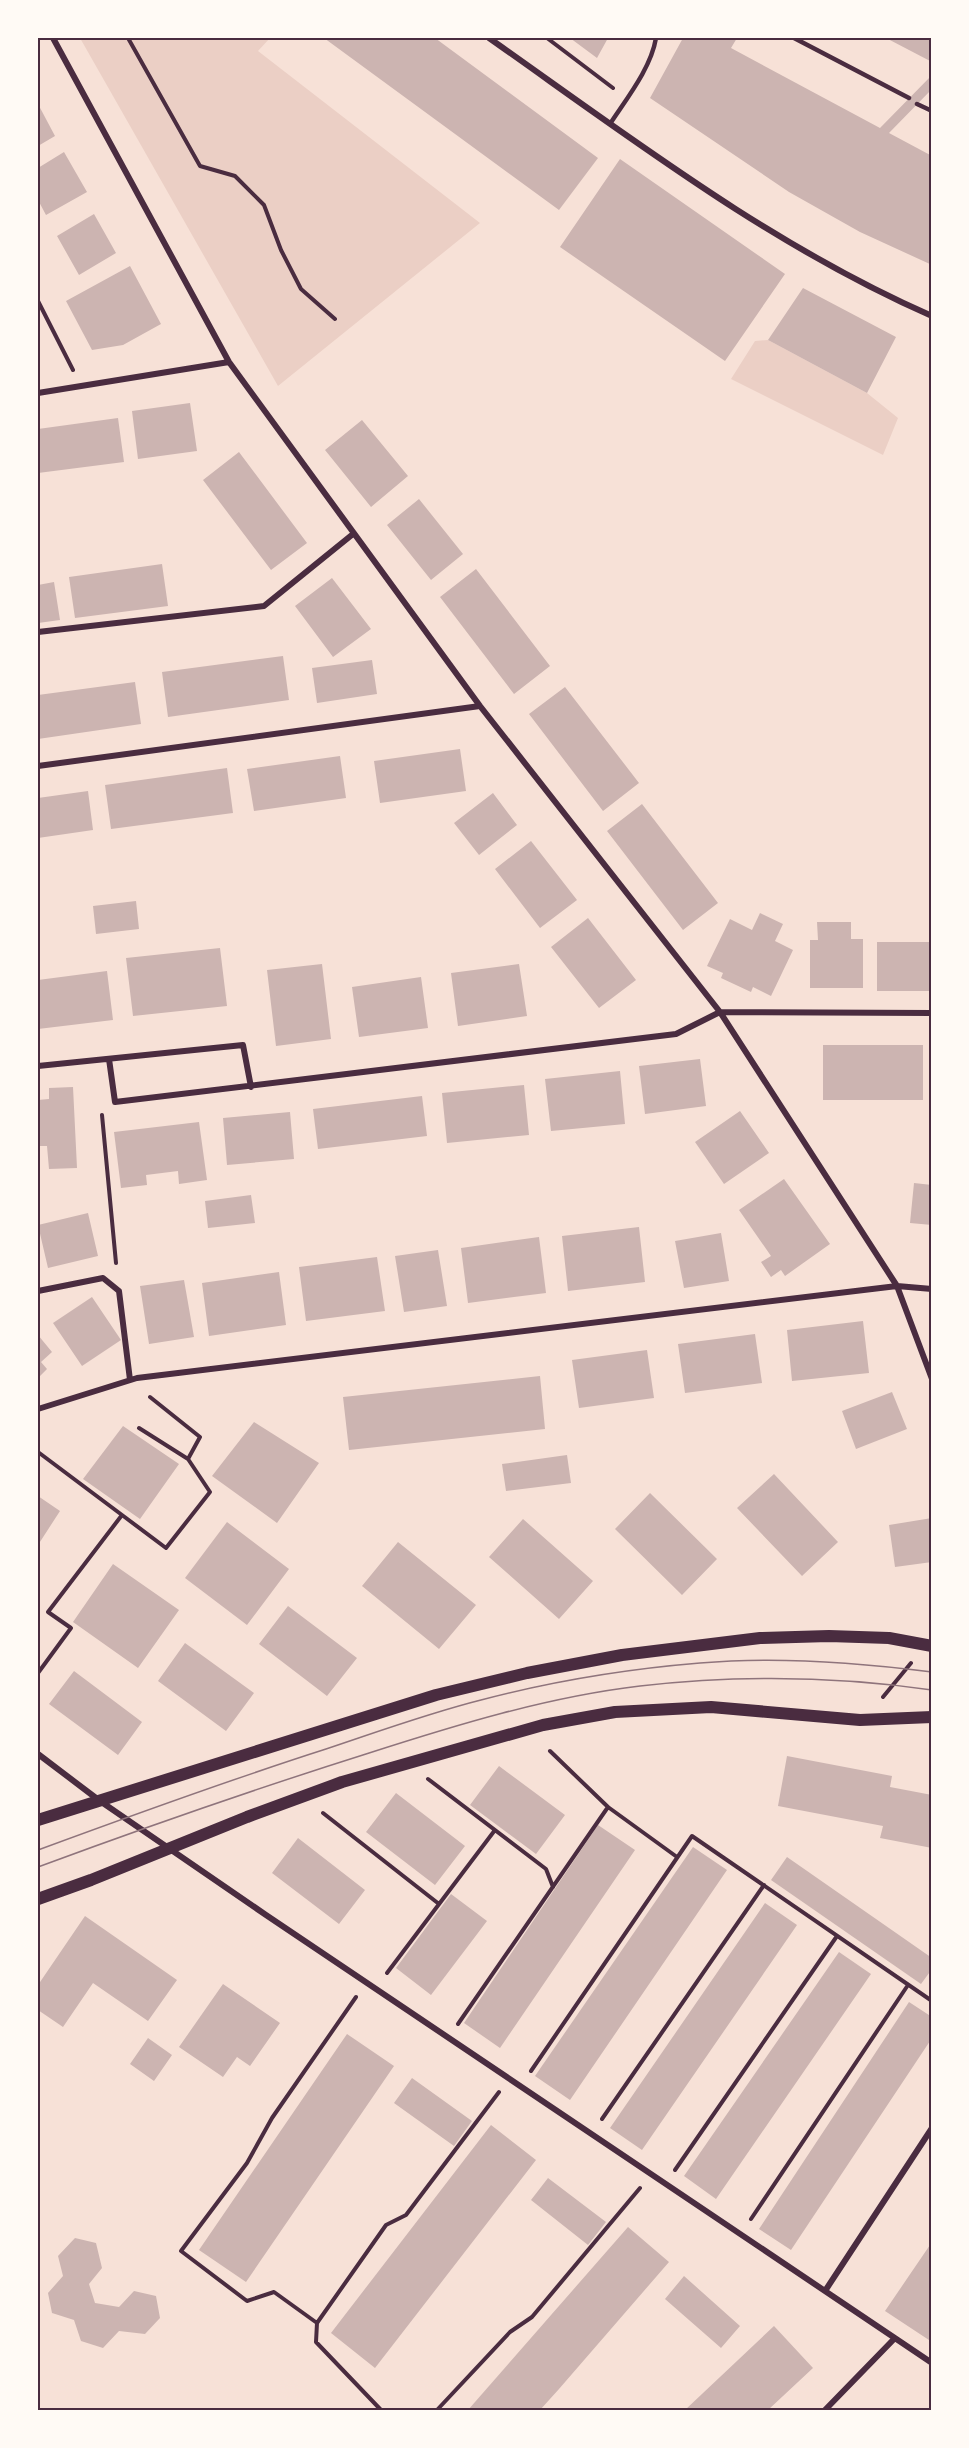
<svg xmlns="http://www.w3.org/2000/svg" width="969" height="2448" viewBox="0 0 969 2448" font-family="'Space Grotesk',sans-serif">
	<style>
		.green { fill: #ebcfc5 }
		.building { fill: #ccb4b1 }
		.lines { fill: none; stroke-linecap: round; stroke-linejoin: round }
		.path { stroke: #4a2c40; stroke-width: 4 }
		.service { stroke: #4a2c40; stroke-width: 4.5 }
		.minor { stroke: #4a2c40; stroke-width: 6 }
		.secondary { stroke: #4a2c40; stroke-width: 12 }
		.tram { stroke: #8f747c; stroke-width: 1.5 }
		.neatline { fill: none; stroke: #4a2c40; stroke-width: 2 }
	</style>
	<rect width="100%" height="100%" fill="#f7e1d7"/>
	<path class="green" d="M80,38H270L258,51L480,223L278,386Z
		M768,340L867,393L898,418L883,455L731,379L755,341Z"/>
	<path class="building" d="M324,38H435L598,158L559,210Z
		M570,38H608L597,58Z
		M683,38H737L731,48L880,128L932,75V89L889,133L932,156V265L860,232L789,192L650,98Z
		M886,38H932V62Z
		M38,104L55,136L38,146Z
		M64,152L87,192L46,215L38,200V168Z
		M620,159L785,274L725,361L560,247Z
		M94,214L116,253L79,275L57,236Z
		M130,266L161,324L123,345L92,350L66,301Z
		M803,288L896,337L867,393L768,340Z
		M190,403L197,451L138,459L132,411Z
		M118,418L124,462L38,473V429Z
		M362,420L408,476L371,507L325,450Z
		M239,452L307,543L271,570L203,480Z
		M419,499L463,554L431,580L387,525Z
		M162,564L168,606L75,618L69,577Z
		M476,569L550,666L514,694L440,597Z
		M332,578L371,629L333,657L295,606Z
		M54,582L60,620L38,623V585Z
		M283,656L289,700L168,717L162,672Z
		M372,660L377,694L317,703L312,668Z
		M135,682L141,724L38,739V695Z
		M565,687L639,783L603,811L529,714Z
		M460,749L466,791L380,803L374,761Z
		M340,756L346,798L254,811L247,769Z
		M227,768L233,813L111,829L105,785Z
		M88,791L93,830L38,838V798Z
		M493,793L517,825L479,855L454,823Z
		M642,804L718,903L683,930L607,831Z
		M531,841L577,900L540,928L495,869Z
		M136,901L139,929L96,934L93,906Z
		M760,913L783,924L775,941L793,950L771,996L753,987L751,992L721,978L723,973L707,966L730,919L752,930Z
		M588,918L636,980L599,1008L551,947Z
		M817,922H851V939H863V988H810V940H818Z
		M877,942H932V991H877Z
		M220,948L227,1006L133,1016L126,958Z
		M322,964L331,1039L276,1046L267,970Z
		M519,964L527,1016L458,1026L451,973Z
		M107,971L113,1020L38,1029V980Z
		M421,977L428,1028L359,1037L352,987Z
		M823,1045H923V1100H823Z
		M700,1059L706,1106L645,1114L639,1066Z
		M620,1071L625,1124L551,1131L545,1079Z
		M524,1085L529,1135L447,1143L442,1093Z
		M73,1087L77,1168L49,1169L47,1146H38V1100L49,1099V1088Z
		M422,1096L427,1136L318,1149L313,1109Z
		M740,1111L769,1153L724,1184L695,1142Z
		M290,1112L294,1159L227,1165L223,1118Z
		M199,1122L207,1180L179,1184L178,1171L146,1175L147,1185L121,1188L114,1132Z
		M784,1179L830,1244L785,1276L781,1270L771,1277L761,1262L771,1256L739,1210Z
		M914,1183L932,1185V1225L910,1223Z
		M251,1195L255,1223L208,1228L205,1201Z
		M88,1213L98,1256L48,1268L38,1225Z
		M639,1227L645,1282L568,1291L562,1236Z
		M721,1233L729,1281L684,1288L675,1241Z
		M539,1237L546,1293L468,1303L461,1248Z
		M438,1250L447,1306L404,1312L395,1256Z
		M377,1257L385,1311L306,1321L299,1267Z
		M279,1272L286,1325L209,1336L202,1283Z
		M184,1280L194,1337L149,1344L140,1286Z
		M92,1297L121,1340L82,1366L53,1323Z
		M863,1321L869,1373L792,1381L787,1330Z
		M755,1334L762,1383L685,1393L678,1344Z
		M38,1335L52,1352L41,1362L47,1369L38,1378Z
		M647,1350L654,1398L579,1408L572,1360Z
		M540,1376L545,1429L349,1450L343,1397Z
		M892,1392L907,1429L856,1449L842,1411Z
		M254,1422L319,1463L277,1523L212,1476Z
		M123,1426L179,1464L140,1519L83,1479Z
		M567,1455L571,1483L506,1491L502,1464Z
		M774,1474L838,1542L802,1576L737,1508Z
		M650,1493L717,1559L682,1595L615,1529Z
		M38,1496L60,1511L38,1545Z
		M932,1518V1562L895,1567L889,1525Z
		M523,1519L593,1581L559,1619L489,1557Z
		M227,1522L289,1569L247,1625L185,1578Z
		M398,1542L476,1605L439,1649L362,1586Z
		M113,1564L179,1610L138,1668L73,1622Z
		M288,1606L357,1658L327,1696L259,1644Z
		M185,1643L254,1693L226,1731L158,1681Z
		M74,1671L142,1722L118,1755L49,1704Z
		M787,1756L892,1776L890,1787L932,1795V1848L880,1838L883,1826L778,1806Z
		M499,1766L565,1815L536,1854L470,1805Z
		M396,1793L465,1846L435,1885L366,1832Z
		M598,1825L635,1850L500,2048L464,2023Z
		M298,1838L365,1890L339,1924L272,1873Z
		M693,1847L727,1870L570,2100L535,2076Z
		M787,1857L932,1958V1969L921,1984L771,1880Z
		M451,1894L487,1921L431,1995L396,1968Z
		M765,1903L797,1925L642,2150L610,2128Z
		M85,1916L177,1980L148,2021L93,1983L63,2027L38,2010V1985Z
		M839,1952L871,1974L716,2199L684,2176Z
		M223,1984L280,2023L250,2066L237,2057L223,2077L179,2047Z
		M909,2002L932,2017V2038L791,2250L759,2229Z
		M347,2034L394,2066L246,2282L199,2250Z
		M148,2038L172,2055L154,2081L130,2064Z
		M412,2078L472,2121L454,2146L394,2103Z
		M491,2125L536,2160L375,2368L331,2333Z
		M548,2178L606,2222L588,2245L531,2200Z
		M628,2227L669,2262L559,2389L540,2410H468Z
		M75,2238L96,2243L102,2268L89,2284L95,2303L119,2307L134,2291L156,2296L160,2318L145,2334L119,2331L103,2348L81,2341L74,2320L52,2313L48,2293L63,2276L58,2256Z
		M932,2242V2342L885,2311Z
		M684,2276L740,2326L721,2348L665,2299Z
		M774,2326L813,2368L768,2410H685Z"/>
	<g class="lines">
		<path class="path" d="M128,38L200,166L235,176L264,205L281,250L301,289L335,319
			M547,38L613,88
			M38,301L73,370
			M102,1115L116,1263
			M139,1428L188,1459
			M38,1452L122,1515
			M38,1673L71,1628L48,1612L122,1515L166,1548L210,1492L188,1459L200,1437L150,1397
			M883,1697L911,1663
			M428,1779L546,1869L553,1887
			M608,1807L677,1857
			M323,1813L439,1904
			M387,1973L495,1830
			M458,2024L608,1807L550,1751
			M531,2071L692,1836L932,2001
			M602,2119L764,1885
			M675,2170L837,1936
			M751,2219L908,1985
			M317,2323L274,2292L247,2301L181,2251L247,2163L272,2118L356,1997
			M381,2410L316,2342L317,2323L386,2225L406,2215L499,2092
			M437,2410L510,2332L532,2317L640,2188"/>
		<path class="service" d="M794,38L909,98
			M917,104L932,111
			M610,124C627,98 651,68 656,38"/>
		<path class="minor" d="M53,38L229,362L480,706L720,1012L897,1286L932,1379
			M489,38C631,138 772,246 932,316
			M38,393L229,362
			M38,632L264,606L353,534
			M38,766L480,706
			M109,1059L115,1102L676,1034L720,1012L932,1013
			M38,1066L243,1045L251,1087
			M38,1291L103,1278L119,1291L130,1380
			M38,1409L137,1378L897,1286L932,1289
			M38,1754L100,1801L266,1915L932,2363
			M825,2291L932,2128
			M825,2410L894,2339"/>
		<path class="secondary" d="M38,1820L436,1695L527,1673L622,1655L760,1638L829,1636L889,1638L932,1646
			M38,1899L91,1880L247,1817L342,1782L543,1725L615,1712L711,1707L860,1720L932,1717"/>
		<path class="tram" d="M38,1850C133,1815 229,1780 326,1749C377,1732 429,1713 481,1700C553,1681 627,1669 700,1663C777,1656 855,1662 932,1672
			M38,1867C146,1827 255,1789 366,1754C456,1725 547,1697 640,1686C737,1675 835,1676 932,1690"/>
	</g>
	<rect width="969" height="2448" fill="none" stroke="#fffaf5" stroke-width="78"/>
	<rect x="39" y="39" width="891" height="2370" class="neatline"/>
</svg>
